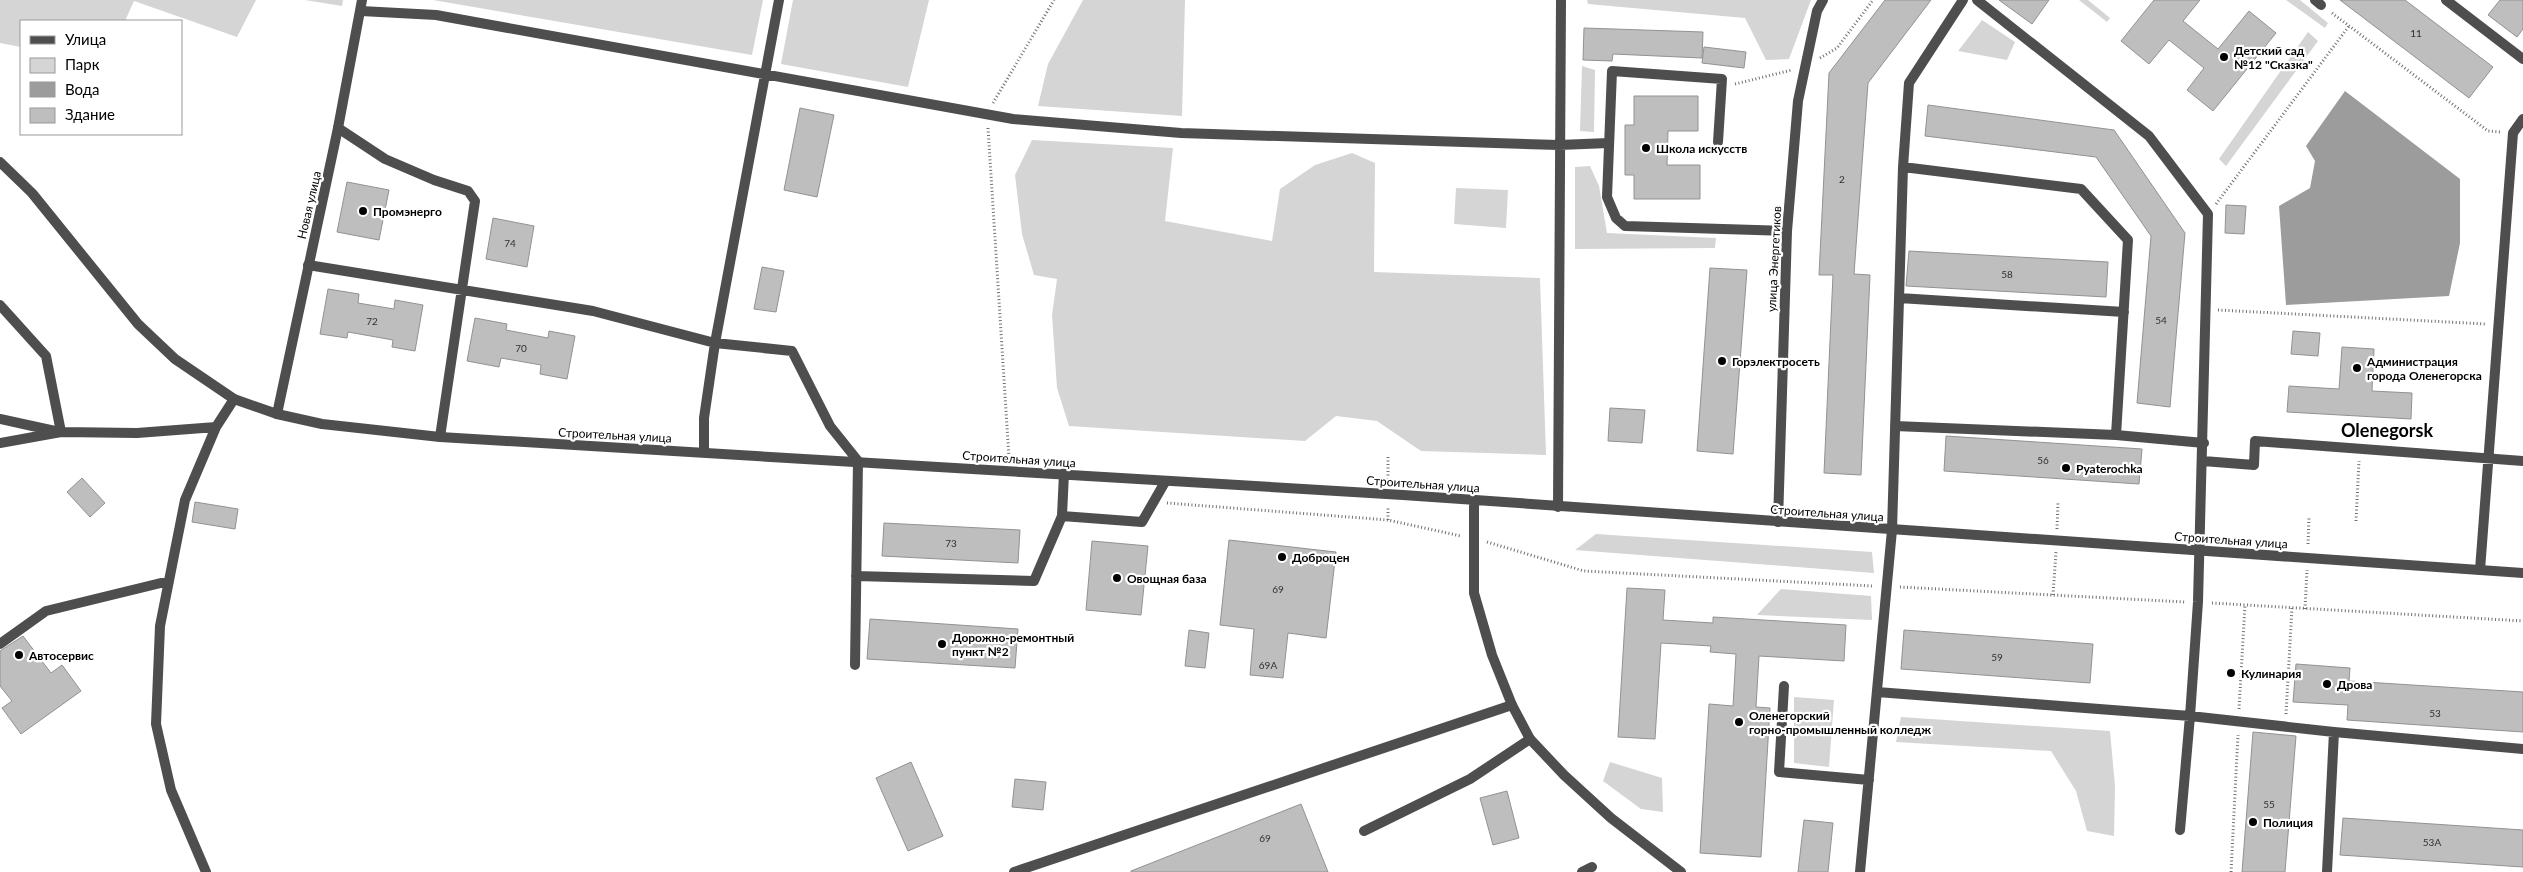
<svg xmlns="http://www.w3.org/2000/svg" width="2523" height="872" viewBox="0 0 2523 872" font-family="Lato,sans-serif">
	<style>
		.green { fill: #d5d5d5 }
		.water { fill: #9c9c9c }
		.building { fill: #bebebe; stroke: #929292 }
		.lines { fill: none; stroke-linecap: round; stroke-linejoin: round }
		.path { stroke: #707070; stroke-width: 3; stroke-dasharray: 1 2.5; stroke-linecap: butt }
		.service { stroke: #4e4e4e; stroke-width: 10 }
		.minor { stroke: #4e4e4e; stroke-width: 10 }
		.tertiary { stroke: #4e4e4e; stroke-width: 10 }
		.poi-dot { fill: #000; stroke: #fff; stroke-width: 2 }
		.labels { text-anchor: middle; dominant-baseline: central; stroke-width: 4.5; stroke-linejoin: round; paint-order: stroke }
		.number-label { font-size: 10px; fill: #303030 }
		.poi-label { font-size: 12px; font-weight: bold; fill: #000; stroke: #fff; text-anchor: start }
		.street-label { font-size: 12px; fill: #000; stroke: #fff }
		.district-label { font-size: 18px; font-weight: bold; fill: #000; stroke: #fff }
	</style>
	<rect width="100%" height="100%" fill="#fff"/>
	<path class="green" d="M0,0H256L237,37L134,1L125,21H21V47L0,43Z
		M305,0H343L342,6Z
		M433,0H763L752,55Z
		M793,0H929L908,87L781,64Z
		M1083,0H1185L1182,116L1038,106L1048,64Z
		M1587,0H1811L1789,59L1766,60L1745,18L1588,4Z
		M2079,0H2088L2110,18L2107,22Z
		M2286,0H2300L2328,23L2325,28Z
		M1982,20L2015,42L2007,60L1958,51Z
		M2308,32L2318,41L2226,166L2219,159Z
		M1582,66L1595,70L1594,132L1580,131Z
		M1032,140L1173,148L1165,221L1272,241L1280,189L1315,165L1352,153L1375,163L1374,272L1540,278L1546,455L1421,451L1377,421L1336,416L1305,441L1069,426L1057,388L1052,315L1057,279L1034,275L1022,234L1015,175Z
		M1590,166L1599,186L1607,233L1716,238L1715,248L1575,249V167Z
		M1456,188L1508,190L1506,228L1454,224Z
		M1596,534L1872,552L1874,573L1575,550Z
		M1781,589L1871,596L1872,620L1757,615Z
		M1794,697L1834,700L1829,767L1794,763Z
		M1901,717L2110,731L2115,786L2114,836L2087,831L2076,791L2051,751L1896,742Z
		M1610,762L1662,778L1663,812L1641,809L1603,781Z"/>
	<path class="water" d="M2345,91L2460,179V243L2449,296L2286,305L2279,206L2310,188L2315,161L2306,146Z"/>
	<path class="building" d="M1885,0H1931L1868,83L1854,274L1870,275L1861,475L1824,473L1833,275H1819L1829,73Z
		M1999,0H2049L2032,24Z
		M2154,0H2200L2183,21L2218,49L2249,11L2276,33L2213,111L2187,90L2204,68L2169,40L2149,64L2121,41Z
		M2340,0H2405L2493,67L2469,98Z
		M2500,0H2523V29L2517,37L2488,15Z
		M1584,28L1703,32L1702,58L1613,54L1612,61L1583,60Z
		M1704,47L1746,52L1744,68L1702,63Z
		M1634,96H1698V131H1668L1667,165H1700V199H1634V175H1625V125H1634Z
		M1928,105L2114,130L2185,233L2170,407L2137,403L2151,236L2096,157L1925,136Z
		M800,108L834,115L817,197L784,190Z
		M347,182L389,190L379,240L337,232Z
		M2226,205L2246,206L2244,234L2225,233Z
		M493,218L534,226L527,267L486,259Z
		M1909,251L2108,262L2106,297L1906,286Z
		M762,267L784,271L776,312L754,309Z
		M1710,268L1747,270L1733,454L1697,451Z
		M328,289L359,294L358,303L394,309L395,300L423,305L415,351L392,347L393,340L348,332L347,338L320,334Z
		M475,318L507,324L506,330L548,338L549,331L575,336L567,379L540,374L541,365L501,358L499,367L467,361Z
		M2293,331L2320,333L2318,356L2291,354Z
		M2342,347L2374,349L2372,391L2412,393L2411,419L2287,412L2289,386L2339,389Z
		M1610,408L1645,410L1642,443L1608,441Z
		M1946,436L2142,449L2139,484L1944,471Z
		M82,478L105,503L90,517L67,492Z
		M195,502L238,509L235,529L192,522Z
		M884,523L1020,530L1018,563L882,556Z
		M1229,540L1336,552L1326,638L1288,633L1283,678L1250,675L1254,629L1220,625Z
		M1092,541L1148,546L1141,615L1086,610Z
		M1627,588L1665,590L1663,620L1713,623V617L1846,625L1844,661L1759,656L1756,707L1770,708L1761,857L1700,853L1709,704L1733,706L1736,654L1710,652L1711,646L1661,643L1655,739L1618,737Z
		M870,619L1018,629L1015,668L867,659Z
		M1189,630L1209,633L1205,668L1185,666Z
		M1904,630L2093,644L2090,683L1901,669Z
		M23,636L51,673L62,665L81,691L21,734L2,708L12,701L0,686V651Z
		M2296,664L2350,668L2349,681L2523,692V732L2347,720L2348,705L2293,702Z
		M2253,732L2296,736L2285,872H2242Z
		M911,762L943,836L908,851L876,778Z
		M1015,779L1046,782L1043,810L1012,807Z
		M1507,791L1519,838L1493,845L1480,798Z
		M1301,804L1328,872H1131V871Z
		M2343,818L2523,830V867L2340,855Z
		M1804,820L1833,823L1828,872H1798Z"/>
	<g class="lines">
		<path class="path" d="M2332,13L2488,131L2501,132
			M1820,58L1837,48L1873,0
			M1735,84L1792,70
			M993,103L1054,0
			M988,128L1009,458
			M2216,204L2349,26
			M2218,310L2486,324
			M1388,457V482
			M1167,503L1388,520L1461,536
			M1388,520V508
			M2356,521L2359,461
			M2057,529L2058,502
			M1487,542L1584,571L1873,586
			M2308,544L2309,517
			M1900,587L2185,602
			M2053,595L2056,552
			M2212,603L2523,621
			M2305,609L2307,570
			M2239,709L2245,605
			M2286,714L2292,608
			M2231,872L2238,735"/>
		<path class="service" d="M1977,0L2149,136L2208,214L2198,602L2190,716L2334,732L2523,749
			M2315,0L2321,5
			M2446,0L2523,59
			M361,11L436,15L1013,119L1181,133L1559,145L1609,143
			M338,128L385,159L434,180L468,191L475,201L440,437
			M1718,142L1722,79L1612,71L1607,197L1616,218L1625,226L1787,231
			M1903,167L2081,189L2128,240L2116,435L2204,443
			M308,265L593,311L715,343L779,0
			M1899,298L2124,312
			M0,305L46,356L61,432
			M0,419L55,431
			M1895,426L2116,435
			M0,443L61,432L137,433L216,427
			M704,452V418L715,343L792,351L830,426L858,461L855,665
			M2203,461L2254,465L2255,441L2523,461
			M1064,473L1062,516L1142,522L1165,482
			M1558,507L1561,0
			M2480,570C2492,424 2501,278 2513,133L2523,119
			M856,576L1034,581L1062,516
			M0,644L46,611L169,581
			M1784,686L1779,772L1869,780
			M1877,692L2190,716L2180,830
			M1364,831L1470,779L1530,739
			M206,872L171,790L156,724L160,626L185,500L216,427L234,399
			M1014,872L1512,705
			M1582,872L1592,867
			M1860,872L1892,530L1903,167L1909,83L1963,0
			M2327,872L2334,732"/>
		<path class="minor" d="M277,414L338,128L362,0
			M1778,522L1787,231L1798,101L1817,11L1823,0"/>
		<path class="tertiary" d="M0,162L32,193L138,324L175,359L234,399L277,414L322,424L440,437L1403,495L2523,573
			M1474,500V593L1492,655L1512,705L1530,739L1564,775L1611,818L1681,872"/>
	</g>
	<g class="poi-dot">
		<circle cx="2224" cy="57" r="5"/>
		<circle cx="1646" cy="148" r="5"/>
		<circle cx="363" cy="211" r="5"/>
		<circle cx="1722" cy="361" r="5"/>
		<circle cx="2357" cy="368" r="5"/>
		<circle cx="2066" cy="468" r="5"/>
		<circle cx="1282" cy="557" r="5"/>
		<circle cx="1117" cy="578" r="5"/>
		<circle cx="942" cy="644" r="5"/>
		<circle cx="19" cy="655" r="5"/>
		<circle cx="2231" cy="673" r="5"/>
		<circle cx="2327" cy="684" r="5"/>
		<circle cx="1739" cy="722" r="5"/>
		<circle cx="2253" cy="822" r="5"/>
	</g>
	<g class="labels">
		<g class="number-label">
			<text x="2416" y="33">11</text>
			<text x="1842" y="179">2</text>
			<text x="510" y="243">74</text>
			<text x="2007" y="274">58</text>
			<text x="2161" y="320">54</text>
			<text x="372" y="321">72</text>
			<text x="521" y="348">70</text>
			<text x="2043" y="460">56</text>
			<text x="951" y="543">73</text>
			<text x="1278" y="589">69</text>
			<text x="1997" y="657">59</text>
			<text x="1268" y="665">69А</text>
			<text x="2435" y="713">53</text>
			<text x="2269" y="804">55</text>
			<text x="1265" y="838">69</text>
			<text x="2432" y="842">53А</text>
		</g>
		<g class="poi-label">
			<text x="2234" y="50">Детский сад<tspan x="2234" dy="14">№12 "Сказка"</tspan></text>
			<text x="1656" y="148">Школа искусств</text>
			<text x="373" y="211">Промэнерго</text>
			<text x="1732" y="361">Горэлектросеть</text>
			<text x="2367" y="361">Администрация<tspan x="2367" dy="14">города Оленегорска</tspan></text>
			<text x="2076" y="468">Pyaterochka</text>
			<text x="1292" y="557">Доброцен</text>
			<text x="1127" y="578">Овощная база</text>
			<text x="952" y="637">Дорожно-ремонтный<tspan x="952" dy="14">пункт №2</tspan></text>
			<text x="29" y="655">Автосервис</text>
			<text x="2241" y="673">Кулинария</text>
			<text x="2337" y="684">Дрова</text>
			<text x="1749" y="715">Оленегорский<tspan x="1749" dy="14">горно-промышленный колледж</tspan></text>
			<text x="2263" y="822">Полиция</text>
		</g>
		<g class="street-label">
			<text transform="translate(309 205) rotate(-77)">Новая улица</text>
			<text transform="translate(1774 259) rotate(-87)">улица Энергетиков</text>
			<text transform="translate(615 435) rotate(3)">Строительная улица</text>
			<text transform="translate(1019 459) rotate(4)">Строительная улица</text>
			<text transform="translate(1423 484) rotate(4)">Строительная улица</text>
			<text transform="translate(1827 513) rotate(4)">Строительная улица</text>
			<text transform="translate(2231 540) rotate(4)">Строительная улица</text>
		</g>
		<g class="district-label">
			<text x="2387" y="430">Olenegorsk</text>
		</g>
	</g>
	<rect x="20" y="20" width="162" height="115" fill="#ffffff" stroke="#999999"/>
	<rect x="30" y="36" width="25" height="8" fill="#4e4e4e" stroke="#999999"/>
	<text x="65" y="45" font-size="15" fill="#000000">Улица</text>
	<rect x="30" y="58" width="25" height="15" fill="#d5d5d5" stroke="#999999"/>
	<text x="65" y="70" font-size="15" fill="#000000">Парк</text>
	<rect x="30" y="82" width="25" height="15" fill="#9c9c9c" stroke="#999999"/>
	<text x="65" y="95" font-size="15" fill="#000000">Вода</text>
	<rect x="30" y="108" width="25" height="15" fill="#bebebe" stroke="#999999"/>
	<text x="65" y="120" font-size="15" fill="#000000">Здание</text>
</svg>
